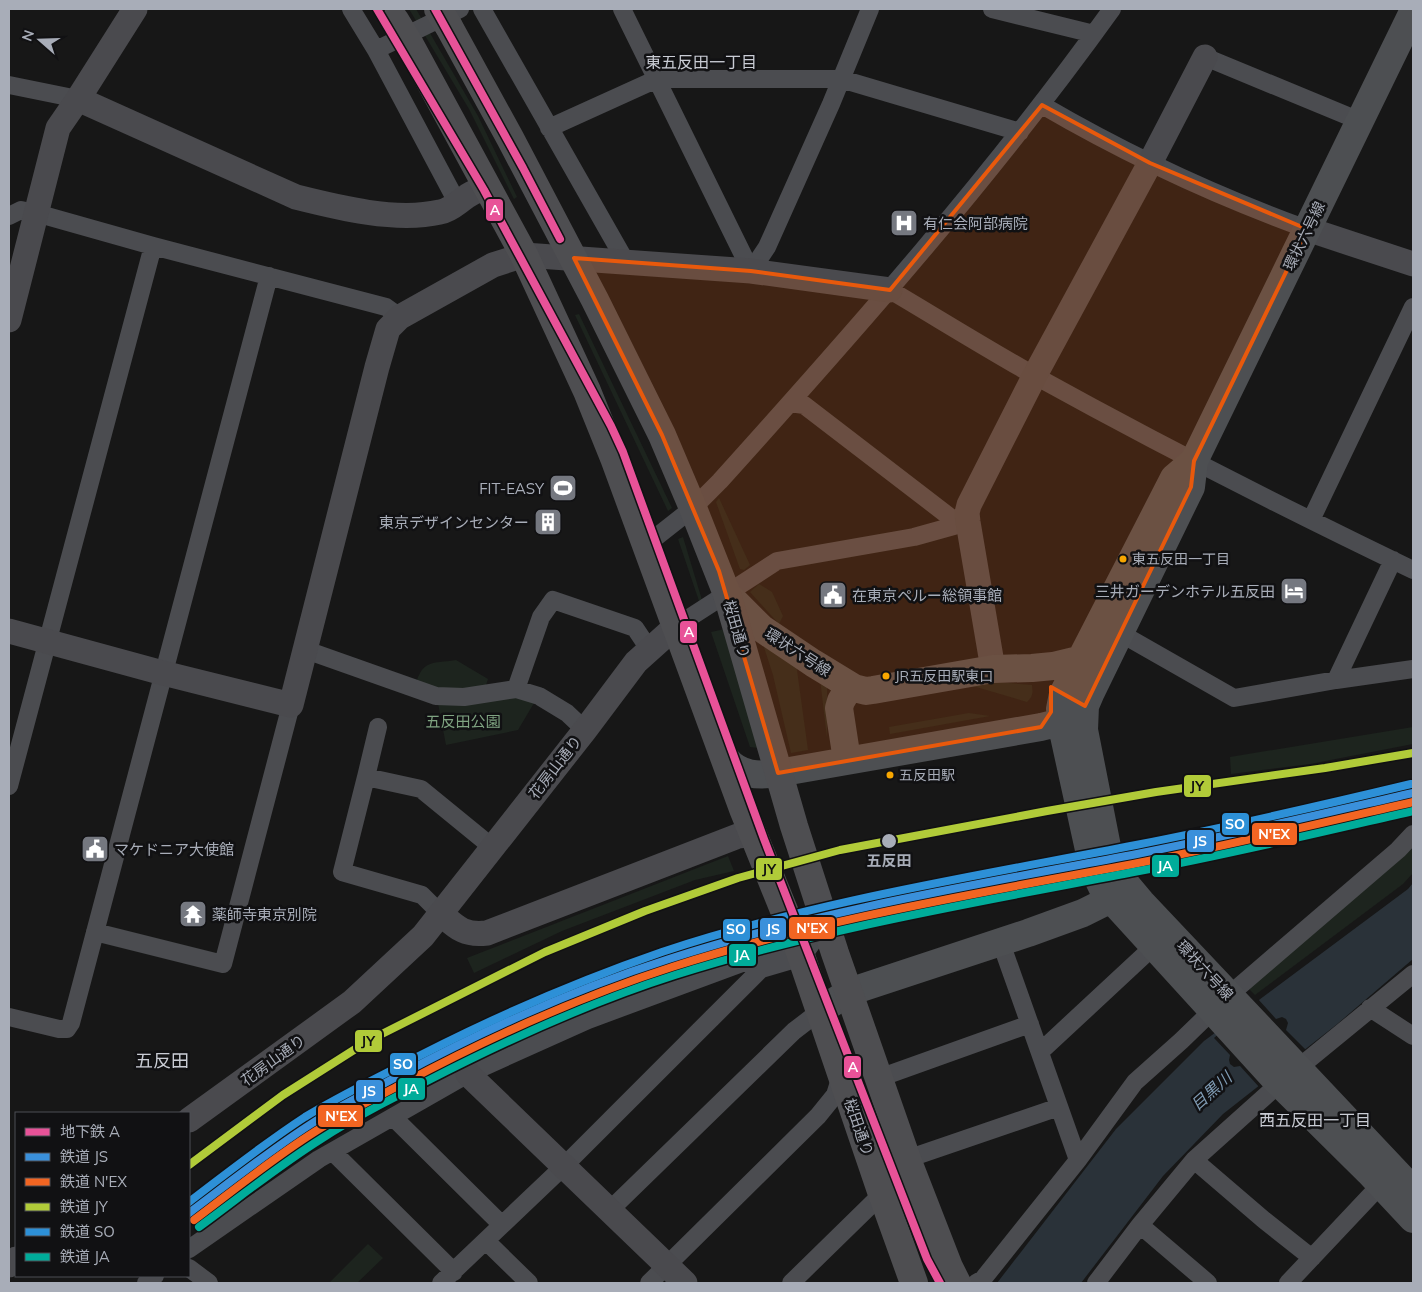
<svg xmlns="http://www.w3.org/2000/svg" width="1422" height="1292" viewBox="0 0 1422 1292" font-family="Mulish,'Noto Sans JP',sans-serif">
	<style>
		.green { fill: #1d241e }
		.water { fill: #2a3239 }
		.pier { fill: #171717 }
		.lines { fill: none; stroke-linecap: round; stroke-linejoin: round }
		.street { stroke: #4b4c50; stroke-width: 18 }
		.secondary { stroke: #4a4a4e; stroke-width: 25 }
		.primary { stroke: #4d4f52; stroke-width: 28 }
		.highway { stroke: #4e4e51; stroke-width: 28 }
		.highway-bridge { stroke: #4e4e51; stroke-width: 28 }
		.rail-1-casing { stroke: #111113; stroke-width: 11 }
		.rail-2-casing { stroke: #111113; stroke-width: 11 }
		.rail-3-casing { stroke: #111113; stroke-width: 11 }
		.rail-4-casing { stroke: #111113; stroke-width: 11 }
		.rail-5-casing { stroke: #111113; stroke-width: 11 }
		.rail-1 { stroke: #3a90db; stroke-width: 8 }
		.rail-2 { stroke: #f26522; stroke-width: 8 }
		.rail-3 { stroke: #b1cb39; stroke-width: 8 }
		.rail-4 { stroke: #2d90d7; stroke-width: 8 }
		.rail-5 { stroke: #00ac9a; stroke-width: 8 }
		.metro-1-casing { stroke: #111113; stroke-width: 11 }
		.metro-1 { stroke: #e85298; stroke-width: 8 }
		.marked { fill: #e8590c; fill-opacity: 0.2; stroke: #e8590c; stroke-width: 4; stroke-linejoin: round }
		.bus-dot { fill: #f7a600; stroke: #111113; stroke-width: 2 }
		.stop-dot { fill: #a8adb8; stroke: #111113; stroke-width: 2 }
		.labels { text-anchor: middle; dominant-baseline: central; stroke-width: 5; stroke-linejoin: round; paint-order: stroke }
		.bus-label { font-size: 14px; fill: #a8adb8; stroke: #111113; text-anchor: start }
		.poi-label { font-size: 15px; fill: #a8adb8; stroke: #111113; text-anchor: start }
		.street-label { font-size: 15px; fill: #a8adb8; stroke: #111113 }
		.park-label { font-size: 15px; fill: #7fa381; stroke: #111113 }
		.stop-label { font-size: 15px; font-weight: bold; fill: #a8adb8; stroke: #111113 }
		.neighbourhood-label { font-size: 16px; fill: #c9ccd4; stroke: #111113 }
		.water-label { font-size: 16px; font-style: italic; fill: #7f9bb3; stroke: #111113 }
		.quarter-label { font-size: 18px; fill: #c9ccd4; stroke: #111113 }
		.line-badge { stroke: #111113; stroke-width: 2 }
		.badge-label { font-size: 14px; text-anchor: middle; font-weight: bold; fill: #fff }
		.pale-badge-label { font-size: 14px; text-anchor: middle; font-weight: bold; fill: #111 }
	</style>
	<rect width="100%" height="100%" fill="#171717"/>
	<path class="green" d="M409,9H416L478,116L517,197L514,199L469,109Z
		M579,314L672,508L668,511L575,315Z
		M719,498L750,565L744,570L740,569L716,502Z
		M683,537L702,600L699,601L678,539Z
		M759,584L772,592L783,616L779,624L750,592Z
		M725,629L759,748L750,747L711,632Z
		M760,635L796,663L808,750L791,753L773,675Z
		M456,660L488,679L484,691L464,694L415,686C423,659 431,664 456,660Z
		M820,679L827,684V738Z
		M997,682L1032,685C1033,693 1033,696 1027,702L966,684Z
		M493,695L537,698L518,730L446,745L437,698Z
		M969,713L990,716L890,734L889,727Z
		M1413,727V744L1310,764L1231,774L1230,757Z
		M1413,841V873L1403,884L1255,995L1247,987Z
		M728,856L734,871L695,880L562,931L474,973L467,958Z
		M368,1244L383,1258L357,1283H329Z"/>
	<path class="water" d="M1413,883V959L1336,1025L1223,1114L1163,1176L1081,1283H997L1116,1129L1204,1041L1408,889Z"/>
	<path class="pier" d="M1258,999L1276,1019L1282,1017L1286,1019L1288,1023L1286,1030L1306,1050L1260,1088L1240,1066L1234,1067L1230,1064L1229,1060L1230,1055L1214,1038Z"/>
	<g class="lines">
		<path class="street" d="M351,9L376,50L458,204
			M482,9L626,262
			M622,9L751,271L767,247L831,104L870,9
			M992,9L1094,34
			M376,50L460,9
			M1205,57L1360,121
			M9,85L78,99
			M1042,105C1126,154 1216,196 1307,229
			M549,128L657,79H841L1020,132
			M9,216L21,210L36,213L153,246L386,307L400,317
			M890,290C939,319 987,349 1037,377C1160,445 1286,509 1413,570
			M790,403L804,405L959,524
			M1311,520L1413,307
			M646,545L693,508L720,481C857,329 993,175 1112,9
			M675,627L777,561L914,537L968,522
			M1120,633L1234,698L1336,680L1413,669
			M306,650L436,696L464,697L516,689L539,696L567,713L585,730
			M1336,680L1393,560
			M516,689L541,617L553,600L635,628L649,649
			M366,777L378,727
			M9,786L153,246
			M441,914L422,895L342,872L366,777L421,789L492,847
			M95,932L223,964L291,705
			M1001,943L1078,1160
			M1228,996L1398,850L1413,834
			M1370,1008L1413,1036
			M9,1017L59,1029H67L71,1023L269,276
			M1040,1052L1154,946
			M1297,1069L1413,974
			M879,1078L1030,1024
			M393,1117L502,1225
			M333,1152L454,1272
			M907,1159L1059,1107
			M1194,1160L1264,1220L1312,1258
			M610,1210L794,1031L820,1011
			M1140,1225L1208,1283
			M486,1241L529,1283
			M189,1249L319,1159L468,1074L588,1020L788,946L793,941L794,935
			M189,1268L209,1283
			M146,1283L155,1276
			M441,1283L564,1166L761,969L802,957L826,923
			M649,1283L818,1116L835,1095L841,1076
			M791,1283L882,1194
			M976,1283L983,1279L1078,1160L1135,1082L1181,1041L1212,1011
			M1096,1283L1140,1225L1194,1160L1280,1083
			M1288,1283L1387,1178"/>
		<path class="secondary" d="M78,99L296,197C340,208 396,222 440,212C451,210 458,202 466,197C472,192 480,190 487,187
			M1307,229L1413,264
			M9,320L58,128L78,99L135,9
			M9,631L163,673L291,705L377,367L388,329L400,317L493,265L524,255L751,271L890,290
			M993,669L968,522L967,513L969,505L1035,375L1150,163L1205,57
			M441,914C457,928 465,936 487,933L738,836L747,835L755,838
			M468,1074L685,1283
			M189,1120L352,1002L423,936L585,730L636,662L675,627
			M9,1265L16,1259"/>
		<path class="primary" d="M1413,12L1194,461L1191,487L1091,692L1085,706L1084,730L1108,852L1113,866L1120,877L1141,902L1413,1190
			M1194,461L1174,478L1063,694L1060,709L1061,722L1093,868L1103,889L1111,899L1275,1079L1369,1172L1413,1219
			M727,594L761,628L813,663L854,688L866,691L873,690L993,669L1032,668L1053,666L1082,659
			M726,759C740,776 759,776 778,773L1041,727L1061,722L1075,713
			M847,760L839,708L841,701L850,686
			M820,1011L849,992L1028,933L1083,913L1111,899"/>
		<path class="highway" d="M448,25L510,138L595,300L662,435L693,508L727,594L794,826L835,953L907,1159L949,1267L957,1283
			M409,43L524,255L587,391L614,458L743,809L794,935L882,1194L914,1283"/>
		<path class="highway-bridge" d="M438,9L448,25
			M395,20L409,43"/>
		<defs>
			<path id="rail-1" d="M189,1213C229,1183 269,1151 311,1124C339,1106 369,1092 398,1076C484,1030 575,989 669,959C821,910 980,884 1137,854C1229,836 1321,814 1413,793"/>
			<path id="rail-2" d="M194,1220C234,1190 273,1158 316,1131C343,1114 373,1099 402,1084C488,1038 579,997 672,967C824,918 982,893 1138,863C1230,845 1322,823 1413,802"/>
			<path id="rail-3" d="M189,1165L283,1095L368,1041L545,952L645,911L738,878L840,850L1047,811L1156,792L1325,768L1413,753"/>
			<path id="rail-4" d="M189,1202C227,1173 265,1143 305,1117C333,1100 363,1085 392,1070C479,1024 569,984 662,952C816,901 977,876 1136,845C1228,827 1319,806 1411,784"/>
			<path id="rail-5" d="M199,1227C240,1197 278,1166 321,1139C355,1117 393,1098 429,1080C509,1039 590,1002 675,975C827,927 984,901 1139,871C1231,854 1322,832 1413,811"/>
		</defs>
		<use href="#rail-1" class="rail-1-casing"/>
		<use href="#rail-2" class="rail-2-casing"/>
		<use href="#rail-3" class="rail-3-casing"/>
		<use href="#rail-4" class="rail-4-casing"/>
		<use href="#rail-5" class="rail-5-casing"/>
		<use href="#rail-1" class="rail-1"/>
		<use href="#rail-2" class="rail-2"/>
		<use href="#rail-3" class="rail-3"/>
		<use href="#rail-4" class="rail-4"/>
		<use href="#rail-5" class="rail-5"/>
		<defs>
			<path id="metro-1" d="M377,9L484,190L611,426L623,452L764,839L927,1259L940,1283
				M435,9L523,168L560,239"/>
		</defs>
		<use href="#metro-1" class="metro-1-casing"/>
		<use href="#metro-1" class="metro-1"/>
	</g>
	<path class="marked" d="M1042,105L1150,163L1307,229L1194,461L1191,487L1085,706L1051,687V712L1041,727L778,773L719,571L662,435L574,258L751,271L890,290Z"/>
	<defs>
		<symbol id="hospital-square" viewBox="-11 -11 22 22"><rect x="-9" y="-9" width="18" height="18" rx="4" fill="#757880" stroke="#111113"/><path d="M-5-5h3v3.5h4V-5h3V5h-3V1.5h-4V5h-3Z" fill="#fff"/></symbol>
		<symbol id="stadium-square" viewBox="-11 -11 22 22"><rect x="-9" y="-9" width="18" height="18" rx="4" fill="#757880" stroke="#111113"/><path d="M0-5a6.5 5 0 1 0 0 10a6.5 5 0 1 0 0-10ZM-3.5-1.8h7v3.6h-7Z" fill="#fff"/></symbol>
		<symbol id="building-square" viewBox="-11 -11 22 22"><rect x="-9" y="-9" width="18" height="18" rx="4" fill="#757880" stroke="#111113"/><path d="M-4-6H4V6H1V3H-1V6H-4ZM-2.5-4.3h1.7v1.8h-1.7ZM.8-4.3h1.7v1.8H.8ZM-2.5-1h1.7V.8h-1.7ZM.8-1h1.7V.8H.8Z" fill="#fff"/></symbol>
		<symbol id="hotel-square" viewBox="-11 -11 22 22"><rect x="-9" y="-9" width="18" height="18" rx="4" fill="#757880" stroke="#111113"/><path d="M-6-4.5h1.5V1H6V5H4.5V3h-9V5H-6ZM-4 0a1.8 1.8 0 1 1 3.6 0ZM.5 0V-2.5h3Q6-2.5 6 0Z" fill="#fff"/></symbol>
		<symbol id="civic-square" viewBox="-11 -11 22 22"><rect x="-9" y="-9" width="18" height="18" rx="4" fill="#757880" stroke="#111113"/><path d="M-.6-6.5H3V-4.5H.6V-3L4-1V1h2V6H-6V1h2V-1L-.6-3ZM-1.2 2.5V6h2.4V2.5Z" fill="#fff"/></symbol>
		<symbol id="temple-square" viewBox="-11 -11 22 22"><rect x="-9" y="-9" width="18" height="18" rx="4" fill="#757880" stroke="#111113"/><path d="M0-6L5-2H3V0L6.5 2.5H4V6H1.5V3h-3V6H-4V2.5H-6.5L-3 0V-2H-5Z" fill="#fff"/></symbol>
	</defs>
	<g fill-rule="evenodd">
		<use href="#hospital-square" x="888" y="207" width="32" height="32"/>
		<use href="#stadium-square" x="547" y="472" width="32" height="32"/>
		<use href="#building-square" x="532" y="506" width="32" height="32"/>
		<use href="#hotel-square" x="1278" y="575" width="32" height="32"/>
		<use href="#civic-square" x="817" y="579" width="32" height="32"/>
		<use href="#civic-square" x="79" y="833" width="32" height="32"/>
		<use href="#temple-square" x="177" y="898" width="32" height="32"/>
	</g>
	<g class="bus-dot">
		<circle cx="1123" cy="559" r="4.5"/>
		<circle cx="886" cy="676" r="4.5"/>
		<circle cx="890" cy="775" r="4.5"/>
	</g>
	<circle class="stop-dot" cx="889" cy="841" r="8"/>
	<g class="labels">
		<g class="bus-label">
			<text x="1132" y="559">東五反田一丁目</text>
			<text x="895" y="676">JR五反田駅東口</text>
			<text x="899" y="775">五反田駅</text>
		</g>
		<g class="poi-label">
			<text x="923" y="223">有仁会阿部病院</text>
			<text x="544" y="488" text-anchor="end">FIT-EASY</text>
			<text x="529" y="522" text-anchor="end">東京デザインセンター</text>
			<text x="1275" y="591" text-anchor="end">三井ガーデンホテル五反田</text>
			<text x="852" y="595">在東京ペルー総領事館</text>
			<text x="114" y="849">マケドニア大使館</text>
			<text x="212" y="914">薬師寺東京別院</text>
		</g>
		<g class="street-label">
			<text transform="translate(1304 236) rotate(-64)">環状六号線</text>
			<text transform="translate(737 629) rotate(74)">桜田通り</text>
			<text transform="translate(798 652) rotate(33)">環状六号線</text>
			<text transform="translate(555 767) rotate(-52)">花房山通り</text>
			<text transform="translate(1205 970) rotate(47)">環状六号線</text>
			<text transform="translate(273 1060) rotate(-36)">花房山通り</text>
			<text transform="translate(859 1127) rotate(71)">桜田通り</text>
		</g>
		<g class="park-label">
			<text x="463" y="721">五反田公園</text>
		</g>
		<g class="stop-label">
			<text x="889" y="860">五反田</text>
		</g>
		<g class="neighbourhood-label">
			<text x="701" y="62">東五反田一丁目</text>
			<text x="1315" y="1120">西五反田一丁目</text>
		</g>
		<g class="water-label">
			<text transform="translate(1211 1091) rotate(-42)">目黒川</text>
		</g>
		<g class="quarter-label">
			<text x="162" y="1060">五反田</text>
		</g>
	</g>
	<g class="line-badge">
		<rect x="485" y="198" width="19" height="24" rx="5" fill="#e85298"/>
		<rect x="679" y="620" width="19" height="24" rx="5" fill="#e85298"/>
		<rect x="1183" y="774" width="29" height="24" rx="5" fill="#b1cb39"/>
		<rect x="1221" y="812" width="29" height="24" rx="5" fill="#2d90d7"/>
		<rect x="1251" y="822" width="47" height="24" rx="5" fill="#f26522"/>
		<rect x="1186" y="829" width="29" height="24" rx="5" fill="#3a90db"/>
		<rect x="1151" y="854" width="29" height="24" rx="5" fill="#00ac9a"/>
		<rect x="755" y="857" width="28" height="24" rx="5" fill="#b1cb39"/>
		<rect x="788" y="916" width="48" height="24" rx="5" fill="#f26522"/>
		<rect x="759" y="917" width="28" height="24" rx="5" fill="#3a90db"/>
		<rect x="722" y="918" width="29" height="24" rx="5" fill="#2d90d7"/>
		<rect x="728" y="943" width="29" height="24" rx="5" fill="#00ac9a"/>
		<rect x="354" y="1029" width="29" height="24" rx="5" fill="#b1cb39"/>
		<rect x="389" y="1052" width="28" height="24" rx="5" fill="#2d90d7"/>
		<rect x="843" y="1055" width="19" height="24" rx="5" fill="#e85298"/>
		<rect x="397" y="1077" width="29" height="24" rx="5" fill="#00ac9a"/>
		<rect x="355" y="1079" width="29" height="24" rx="5" fill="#3a90db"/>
		<rect x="317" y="1104" width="47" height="24" rx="5" fill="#f26522"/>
	</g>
	<g class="badge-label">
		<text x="495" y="215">A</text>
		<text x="689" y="637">A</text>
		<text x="1235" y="829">SO</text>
		<text x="1274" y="839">N'EX</text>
		<text x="1200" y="846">JS</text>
		<text x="1165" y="871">JA</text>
		<text x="812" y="933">N'EX</text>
		<text x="773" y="934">JS</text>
		<text x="736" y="934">SO</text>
		<text x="742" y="960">JA</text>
		<text x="403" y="1069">SO</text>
		<text x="853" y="1072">A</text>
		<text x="411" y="1094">JA</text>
		<text x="369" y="1096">JS</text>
		<text x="341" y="1121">N'EX</text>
	</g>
	<g class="pale-badge-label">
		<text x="1197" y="791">JY</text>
		<text x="769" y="874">JY</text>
		<text x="368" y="1046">JY</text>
	</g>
	<rect width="1422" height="1292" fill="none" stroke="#a8adb8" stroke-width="20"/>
	<rect x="15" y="1112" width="175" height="165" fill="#111113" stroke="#4d4f55"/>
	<rect x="25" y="1128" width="25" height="8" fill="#e85298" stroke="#4d4f55"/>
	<text x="60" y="1137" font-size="15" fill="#a8adb8">地下鉄 A</text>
	<rect x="25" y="1153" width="25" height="8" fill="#3a90db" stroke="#4d4f55"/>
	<text x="60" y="1162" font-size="15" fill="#a8adb8">鉄道 JS</text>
	<rect x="25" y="1178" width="25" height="8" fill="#f26522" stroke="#4d4f55"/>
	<text x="60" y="1187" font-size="15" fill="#a8adb8">鉄道 N'EX</text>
	<rect x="25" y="1203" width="25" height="8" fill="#b1cb39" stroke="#4d4f55"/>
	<text x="60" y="1212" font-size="15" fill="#a8adb8">鉄道 JY</text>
	<rect x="25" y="1228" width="25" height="8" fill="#2d90d7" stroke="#4d4f55"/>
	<text x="60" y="1237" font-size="15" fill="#a8adb8">鉄道 SO</text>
	<rect x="25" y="1253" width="25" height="8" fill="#00ac9a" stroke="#4d4f55"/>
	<text x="60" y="1262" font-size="15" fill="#a8adb8">鉄道 JA</text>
	<g transform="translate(40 40) rotate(290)" stroke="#111113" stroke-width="4" paint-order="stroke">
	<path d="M0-4L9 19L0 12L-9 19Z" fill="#a8adb8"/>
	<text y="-8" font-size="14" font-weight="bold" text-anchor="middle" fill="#a8adb8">N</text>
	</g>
</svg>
